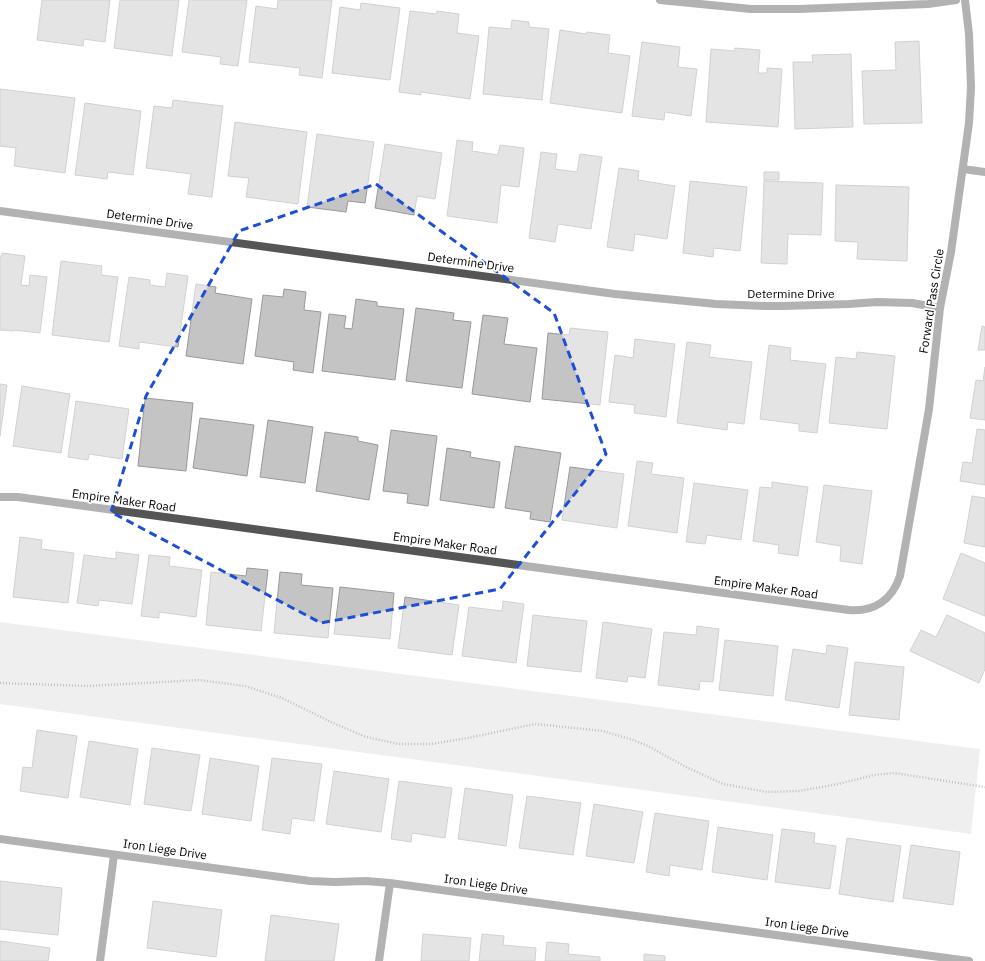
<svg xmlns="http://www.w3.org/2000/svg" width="985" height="961" viewBox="0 0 985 961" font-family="'IBM Plex Sans',sans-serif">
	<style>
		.green { fill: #dcdcdc }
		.building { fill: #c4c4c4; stroke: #999 }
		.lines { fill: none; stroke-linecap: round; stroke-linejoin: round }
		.path { stroke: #777; stroke-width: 2.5; stroke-dasharray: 1 2; stroke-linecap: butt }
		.minor { stroke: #555; stroke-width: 8 }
		.marked { fill: none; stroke: #1d4ed8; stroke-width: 3; stroke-dasharray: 8 5; stroke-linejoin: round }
		.labels { text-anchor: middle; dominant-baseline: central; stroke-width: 3.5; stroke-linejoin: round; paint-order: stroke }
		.street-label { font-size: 12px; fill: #000; stroke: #fff }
	</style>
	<rect width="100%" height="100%" fill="#fff"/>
	<path class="green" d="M0,622L980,749L971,834L0,704Z"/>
	<path class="building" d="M42,0H110L105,42L84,39L83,46L37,40Z
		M120,0H179L172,56L114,48Z
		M189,0H247L238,66L220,64L221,57L182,52Z
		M278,0H332L322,78L299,75L300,68L249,62L256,6L277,9Z
		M361,3L400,8L390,80L332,73L340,7L360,10Z
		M410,11L436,14L437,11L459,14L457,33L479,36L470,99L421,92V95L399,92Z
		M512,20L529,22V27L549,29L542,100L483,94L489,27L511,29Z
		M560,30L586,34L587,32L610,35L608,53L630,56L622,113L550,103Z
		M919,41L922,123L864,124L862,71L896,70L895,42Z
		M642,42L680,47L678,67L697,69L691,116L665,112L664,120L632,116Z
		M735,48L760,50L758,73H767V68L782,69L778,127L706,122L711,49L735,51Z
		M851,54L853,127L795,129L793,62H813L812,55Z
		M0,89L75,98L65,173L14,166L16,148L0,146Z
		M173,100L223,106L212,197L188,194L191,174L146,168L154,106L172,108Z
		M85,103L141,111L133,175L108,172L107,179L75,175Z
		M235,122L307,132L298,204L246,197L249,178L228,176Z
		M317,134L374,142L365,203L348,201L346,212L307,207Z
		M457,140L473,142L472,151L498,155L500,145L524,148L519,187L501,185L497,223L447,216Z
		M385,144L442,153L435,199L417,196L414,215L375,208Z
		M541,152L557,154L555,169L577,172L580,154L602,157L591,229L558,224L555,242L529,238Z
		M619,168L639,171L638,180L675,186L667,239L635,234L633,251L607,247Z
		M764,172H779V180H764Z
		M690,181L747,187L740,251L714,248L713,257L683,253Z
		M764,181L823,183L821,235L788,234L787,264L761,263Z
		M836,185L909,187L907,261L857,259L858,242L835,241Z
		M2,253L25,256L21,285L29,286L30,275L47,277L40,333L14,330V331L0,330V256H2Z
		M61,261L102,266L101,275L118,277L109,342L52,335Z
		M167,273L188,276L178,347L139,342V349L119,346L129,277L150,280V285L165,287Z
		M196,284L216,287L215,293L252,299L243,364L186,356Z
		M284,289L306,292L304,310L321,312L313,373L293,370L294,362L255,356L263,295L283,297Z
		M356,299L377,302V306L404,309L395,380L322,371L329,314L346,316L344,328L352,329Z
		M416,308L454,313L453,320L471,322L462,388L406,381Z
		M483,315L508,318L504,344L537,348L530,402L472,394Z
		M982,326L985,327V350H978Z
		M570,328L608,332L600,405L542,399L548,333L569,335Z
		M635,339L675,344L666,417L634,413L635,405L609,402L615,355L633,358Z
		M687,342L711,345L709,357L752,362L744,424L728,422L727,430L677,423Z
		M769,345L791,348L790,360L826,364L817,433L799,431V424L760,419Z
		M857,352L895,356L887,429L829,423L836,357L856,359Z
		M985,367V420L970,418L976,380L983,381Z
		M0,384L7,385L0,436Z
		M22,386L70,394L61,453L13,446Z
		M145,398L193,403L186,471L138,466Z
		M76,401L129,409L122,459L89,454L88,460L68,457Z
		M200,418L254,425L247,476L193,468Z
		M268,420L313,427L305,483L260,477Z
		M977,429L985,430V485L960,481L963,462L972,463Z
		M391,430L437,436L428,506L407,503L408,494L383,491Z
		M325,432L358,437V441L378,445L369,500L316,491Z
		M515,446L561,453L550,522L530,519L531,512L505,508Z
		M447,448L471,452L470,457L500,462L494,508L440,500Z
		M637,461L653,463L651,474L684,478L677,533L628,526Z
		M570,467L624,474L617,528L562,520Z
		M772,482L808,487L798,556L778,553L779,545L753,541L760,487L772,488Z
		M694,483L748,490L741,540L707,535L705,544L686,542Z
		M824,485L872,491L862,564L840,561L841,546L816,542Z
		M972,496L985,498V547L964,543Z
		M20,537L42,540L41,549L74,553L68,603L13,597Z
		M116,552L139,555L132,604L99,600L98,606L77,603L84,555L116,559Z
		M961,553L985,563V616L943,599Z
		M149,555L170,557L169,566L202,570L196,617L159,612V618L141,616Z
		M247,568L268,570L261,631L206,625L211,572L246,576Z
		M280,572L302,574L301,585L333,588L328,638L274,633Z
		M340,587L394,593L390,639L334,634Z
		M405,597L459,605L452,655L398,648Z
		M503,601L524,604L516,663L462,656L469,607L502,611Z
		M533,615L587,621L581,672L527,666Z
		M947,615L985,633V669L979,683L910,651L921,630L936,637Z
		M603,622L652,629L645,678L628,676L627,682L596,678Z
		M697,626L719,629L713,682L700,681L699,690L658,685L664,632L696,635Z
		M725,640L778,646L773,696L719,690Z
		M827,645L848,648L839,708L785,700L793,649L826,654Z
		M855,662L904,667L899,720L849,715Z
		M37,730L77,736L68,798L20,791L23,767L32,768Z
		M89,741L138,749L130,805L80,797Z
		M152,748L200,755L191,811L144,804Z
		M210,758L259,766L251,821L202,814Z
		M272,758L322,764L314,821L292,818L290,834L262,830Z
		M334,771L389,779L381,832L326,824Z
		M399,781L452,788L445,838L412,833L411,842L391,839Z
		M465,788L513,795L506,846L458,839Z
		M527,796L581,803L573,855L519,848Z
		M594,804L643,812L634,863L586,856Z
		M655,813L709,821L702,870L670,865L669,876L646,872Z
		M718,827L773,835L767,880L712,872Z
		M782,829L815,833L814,843L836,846L830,889L775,882Z
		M847,838L901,846L893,902L839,894Z
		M911,845L960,852L953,905L903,898Z
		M0,881L62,888L58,935L0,929Z
		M153,901L222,910L216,957L147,948Z
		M271,915L339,924L334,961H265Z
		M423,934L471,938L469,961H421Z
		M482,934L504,936L503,945L536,948L535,961H479Z
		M0,941L50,948L48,961H0Z
		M547,942L569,944L568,954L600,957V961H545Z
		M644,954L665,956V961H644Z"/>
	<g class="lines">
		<path class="path" d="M0,683L88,686L199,680L245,686L282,698L331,722L366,737L399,744H431L468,738L535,724L603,731L633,740L648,746L686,767L723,784L767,792L799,791L838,784L874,775L894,773L985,787"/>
		<path class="minor" d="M660,0L751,9H799L928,4L956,0
			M963,169L985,172
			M0,211L615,294L716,304L767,306H783L849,304L877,302L912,303L940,308
			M0,497H18L849,610C874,612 892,600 900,576L929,409L940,308L951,252L969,123L971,87L970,61L969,34L965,0
			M0,839L310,881L335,882L366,881L390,883L969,961
			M100,961L114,855
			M379,961L390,883"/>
	</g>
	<path d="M0 0H985V961H0ZM376,184L554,313L606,454L500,589L321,623L111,512L146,396L239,231Z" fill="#fff" fill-opacity=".55" fill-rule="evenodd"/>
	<path class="marked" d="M376,184L554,313L606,454L500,589L321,623L111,512L146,396L239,231Z"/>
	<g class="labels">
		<g class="street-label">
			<text transform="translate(150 219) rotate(8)">Determine Drive</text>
			<text transform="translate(471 262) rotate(8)">Determine Drive</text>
			<text x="791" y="293">Determine Drive</text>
			<text transform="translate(931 301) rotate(-81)">Forward Pass Circle</text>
			<text transform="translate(124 500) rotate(8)">Empire Maker Road</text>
			<text transform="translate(445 543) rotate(8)">Empire Maker Road</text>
			<text transform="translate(766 587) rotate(8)">Empire Maker Road</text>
			<text transform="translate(165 849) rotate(8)">Iron Liege Drive</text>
			<text transform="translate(486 884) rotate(8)">Iron Liege Drive</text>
			<text transform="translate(807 927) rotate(8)">Iron Liege Drive</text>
		</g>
	</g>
</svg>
